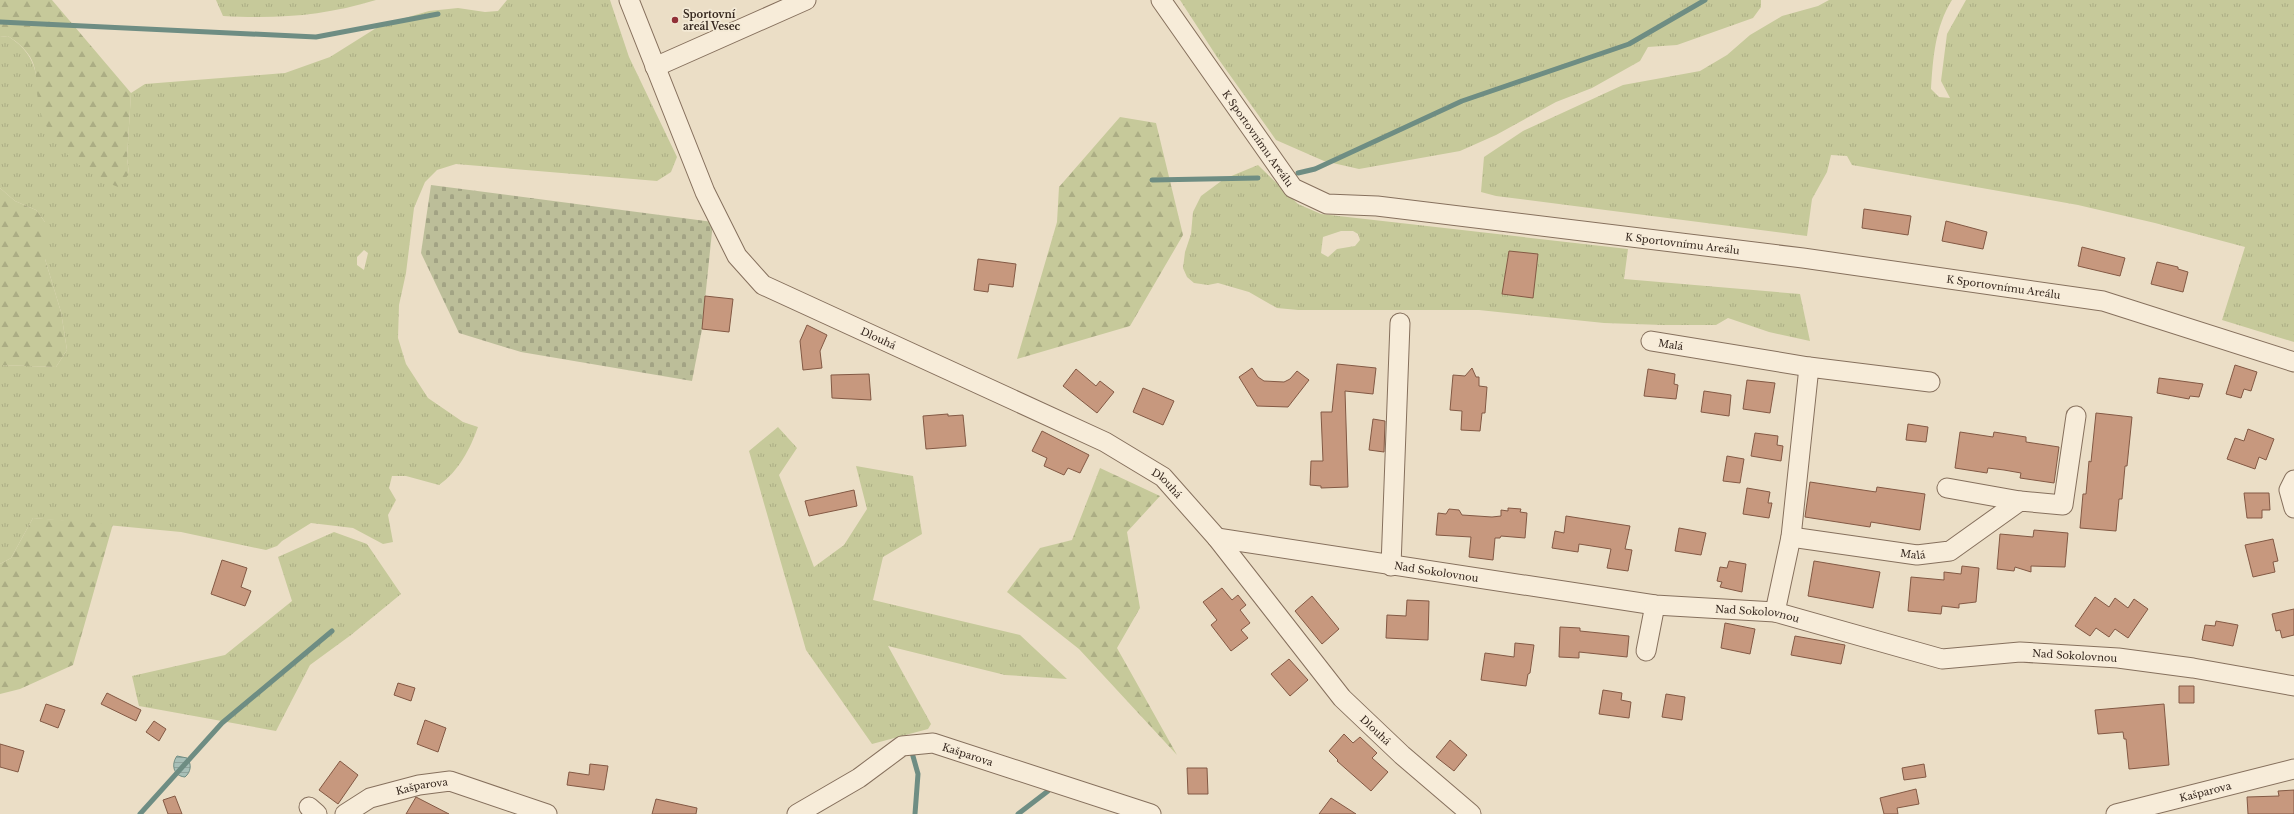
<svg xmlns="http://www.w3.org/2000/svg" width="2294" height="814" viewBox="0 0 2294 814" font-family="'Libre Baskerville',serif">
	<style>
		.grass { fill: url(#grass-tufts); fill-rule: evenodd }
		.forest { fill: url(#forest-firs) }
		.cemetery { fill: url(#cemetery-stones) }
		.water { fill: url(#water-rules); stroke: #6e8d83 }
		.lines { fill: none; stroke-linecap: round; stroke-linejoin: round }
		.stream { stroke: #6e8d83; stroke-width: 5 }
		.building { fill: #c7987e; stroke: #835944 }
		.minor-casing { stroke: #86705d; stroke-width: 21 }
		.minor { stroke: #f7ecd9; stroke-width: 19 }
		.poi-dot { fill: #913037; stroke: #f3e9d5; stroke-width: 1.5 }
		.labels { text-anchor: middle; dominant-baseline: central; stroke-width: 3.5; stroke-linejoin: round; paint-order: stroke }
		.poi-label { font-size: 10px; font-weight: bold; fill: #372920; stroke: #f3e9d5; text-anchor: start }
		.street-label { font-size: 10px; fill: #372920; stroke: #f3e9d5 }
	</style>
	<defs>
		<pattern id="grass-tufts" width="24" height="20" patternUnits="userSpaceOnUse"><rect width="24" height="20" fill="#c6c99a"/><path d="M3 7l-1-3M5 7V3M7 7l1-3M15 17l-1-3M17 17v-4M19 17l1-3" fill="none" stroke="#abad84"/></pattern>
		<pattern id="forest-firs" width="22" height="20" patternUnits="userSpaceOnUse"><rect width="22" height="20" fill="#c6c99a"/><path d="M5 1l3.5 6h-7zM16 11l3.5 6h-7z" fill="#abad84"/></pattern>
		<pattern id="cemetery-stones" width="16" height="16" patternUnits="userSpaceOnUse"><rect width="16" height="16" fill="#bcbe99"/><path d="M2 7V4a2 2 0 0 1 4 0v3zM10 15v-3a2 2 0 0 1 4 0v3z" fill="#a2a384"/></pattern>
		<pattern id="water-rules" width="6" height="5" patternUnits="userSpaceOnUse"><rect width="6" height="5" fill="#a7bfb7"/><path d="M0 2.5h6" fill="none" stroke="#90a49d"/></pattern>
	</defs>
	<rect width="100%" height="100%" fill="#ebdec6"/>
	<path class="grass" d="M216,0H376C323,16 279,19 223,16Z
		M507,0H610L629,57L677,157L671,172L657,181L456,164L437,170L425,182L414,208L406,273L399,305L398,338L406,364L428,398L463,422L478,427C470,449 459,471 439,485L406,476H392L389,488L396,500L388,515L393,542L383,544L353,528L311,523L282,541L277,546L266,550L181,532L33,518L11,558L0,564V365L56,367L67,350L61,312L45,259V222L36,210L15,201L0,188V37L8,36C42,58 35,80 42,115L129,174L127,158L131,93L145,84L285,73L330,57L381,25L429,11L458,8L485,12L498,11ZM364,250L368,253L364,270L357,265V257Z
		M1180,0H1761V7L1753,18L1677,45L1648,47L1640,61L1592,88L1556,102L1496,135L1460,151L1359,169L1324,161L1276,140L1217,57Z
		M1829,0H1952C1935,27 1933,58 1931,89L1939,97L1950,98L1941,81L1947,34L1966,0H2294V342L2222,320L2245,247L2155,223L2078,205L1852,165L1847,156L1831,155L1827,172L1812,199L1807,236L1496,196L1481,192L1484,157L1523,131L1623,85L1700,71L1727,55L1750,35L1782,16L1818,6Z
		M1258,165L1298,204L1321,214L1628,249L1624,279L1800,294L1810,341L1769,332L1728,318L1716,325H1663L1604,323L1479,310H1298L1277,308L1249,292L1218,283L1208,285L1194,283L1187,277L1183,268L1185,252L1191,234L1193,212L1201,196L1224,179ZM1341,231H1353L1358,234L1360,240L1355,246L1337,249L1328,257L1321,253L1323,237Z
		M778,427L797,448L779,475L814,567L844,545L867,509L856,466L913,476L922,534L883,557L873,600L1020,635L1067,679L1005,675L888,646L931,724L928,729L872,744L806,650L749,451Z
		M334,532L367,544L401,594L351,635L310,665L276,731L139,706L132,676L225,655L292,601L278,557Z"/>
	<path class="forest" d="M0,0H52L131,93L127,158L129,174L118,187C86,174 54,150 42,116C30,80 48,62 8,36L0,37Z
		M1120,117L1156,123L1183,235L1130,326L1017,359L1057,222L1059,187Z
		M0,188L15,201L36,210L45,222V259L61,312L67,350L56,367L0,365Z
		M1100,468L1160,496L1127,532L1140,608L1117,648L1177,755L1079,649L1007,592L1040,548L1072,540Z
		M33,518L113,524L73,665L20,689L0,694V564L11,558Z"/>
	<path class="cemetery" d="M431,185L713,222L702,329L692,381L521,352L459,333L421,253Z"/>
	<path class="water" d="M177,756L187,758C192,764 191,772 185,777C173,776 171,764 177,756Z"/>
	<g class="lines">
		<path class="stream" d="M0,22L316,37L438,14
			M1298,173L1315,169L1462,101L1629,44L1705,0
			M1152,180L1258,178
			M911,749L918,774L915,814
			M140,814L222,723L332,631
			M1018,814L1048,791"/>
	</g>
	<path class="building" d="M1864,209L1911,216L1908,235L1862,228Z
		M1946,221L1987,232L1983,249L1942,241Z
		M2082,247L2125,258L2120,276L2078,266Z
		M1509,251L1538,254L1533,298L1502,294Z
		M978,259L1016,264L1013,287L989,284L988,292L974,290Z
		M2157,262L2178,267V269L2188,272L2183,292L2151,284Z
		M705,296L733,299L729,332L702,329Z
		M807,325L827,335L820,351L822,368L803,370L800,341Z
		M1337,364L1376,368L1373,394L1345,391L1348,487L1321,488V486L1310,485L1311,461H1323L1321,412H1332Z
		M2235,365L2257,372L2251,391L2244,389L2241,398L2226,394Z
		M1252,368L1258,377L1264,381L1284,382L1290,379L1297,371L1309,380L1288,407L1257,406L1239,377Z
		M1472,368L1476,377H1479V386L1487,387L1485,413H1482L1480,431L1461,430L1462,411L1450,410L1453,375L1465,376Z
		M1076,369L1096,386L1100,381L1114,392L1097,413L1063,386Z
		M1648,369L1675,374L1674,384L1678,385L1676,399L1644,396Z
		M869,374L871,400L832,398L831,375Z
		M2159,378L2203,384L2199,397L2190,396L2189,399L2157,393Z
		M1747,380L1775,383L1770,413L1743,409Z
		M1143,388L1174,401L1163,425L1133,412Z
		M1704,391L1731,395L1729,416L1701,412Z
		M2096,413L2132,417L2127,466H2125L2122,499H2119L2116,531L2080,528L2083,494H2086L2089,461L2091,462Z
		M948,414V416L963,415L966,446L926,449L923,416Z
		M1373,419L1385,421L1384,452L1369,450Z
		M1908,424L1928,427L1926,442L1906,440Z
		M2248,429L2274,439L2266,460L2259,457L2255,469L2227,459L2235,438L2244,441Z
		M1042,431L1089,455L1080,473L1068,468L1064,475L1044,466L1047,458L1032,451Z
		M1960,432L1993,437L1994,432L2026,437V442L2059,447L2054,483L2020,478L2021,473L2004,470L1988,468L1987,473L1955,468Z
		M1755,433L1778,436L1777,445L1783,446L1781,461L1751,456Z
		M1727,456L1744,459L1740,483L1723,481Z
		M1810,482L1876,492L1877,487L1925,494L1920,530L1871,522L1870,527L1805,517Z
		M1747,488L1770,492L1768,503H1772L1769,518L1743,514Z
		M854,490L857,506L809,516L805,501Z
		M2244,493H2269L2270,510H2262V518H2247Z
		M1508,508L1521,509L1520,512L1527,513L1525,538L1501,536L1500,538H1495L1493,560L1469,557L1471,537L1436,535L1438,513L1446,514L1449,509L1459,510L1462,515L1492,517L1501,516V510L1508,511Z
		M1566,516L1630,526L1625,549L1632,550L1628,571L1607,568L1611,549L1579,544L1578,552L1552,548L1555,531L1564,533Z
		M1679,528L1706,533L1701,555L1675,551Z
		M2034,530L2068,533L2065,567L2031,566V572L2015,567L2014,571L1997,569L2000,534L2033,537Z
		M2273,539L2278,561L2273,562L2275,572L2253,577L2245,545Z
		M222,560L247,568L241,587L251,591L245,606L211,594Z
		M1729,561L1746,564L1742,592L1720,587L1722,582L1717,581L1720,567L1727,568Z
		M1814,561L1880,572L1873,608L1808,596Z
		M1962,566L1979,568L1976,602L1959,604V608L1942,606L1941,614L1908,611L1911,577L1944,580V572L1961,574Z
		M1222,588L1232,600L1238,595L1246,605L1240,610L1250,623L1241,630L1248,638L1231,651L1211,625L1217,620L1203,602Z
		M1312,596L1339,629L1322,644L1295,611Z
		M2095,597L2109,607L2115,598L2128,608L2134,599L2148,609L2128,638L2115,629L2109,637L2096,628L2090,636L2075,626Z
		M1407,600L1429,601L1428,640L1386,638L1387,615L1406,616Z
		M2294,609V635L2282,638L2280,630L2276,631L2272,614Z
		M2216,621L2238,625L2233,646L2202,640L2205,625L2215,626Z
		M1725,623L1755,629L1750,654L1721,648Z
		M1560,627L1580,628V631L1629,636L1627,657L1579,652V658L1559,657Z
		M1795,636L1845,645L1841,664L1791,655Z
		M1515,643L1534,645L1530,673L1528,674L1526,686L1481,680L1485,653L1514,657Z
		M1289,659L1308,680L1290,696L1271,674Z
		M398,683L415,688L411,701L394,695Z
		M2179,686H2194V703H2179Z
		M1603,690L1622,693L1621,700L1631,702L1629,718L1599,714Z
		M107,693L141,710L136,721L101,704Z
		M1666,694L1685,697L1682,720L1662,717Z
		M46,704L65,710L58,728L40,721Z
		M2164,704L2169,765L2129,769L2126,739H2124L2123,732L2098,734L2095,710Z
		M425,720L446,728L438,752L417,744Z
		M154,721L166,729L159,741L146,732Z
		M1344,734L1353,743L1360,737L1377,753L1372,758L1388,772L1371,791L1337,761L1338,760L1329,751Z
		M1450,740L1467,755L1454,771L1436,757Z
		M0,744L24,751L18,772L0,767Z
		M340,761L358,775L338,804L319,790Z
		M590,764L608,766L604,790L567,785L569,772L589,775Z
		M1924,764L1926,777L1904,780L1902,768Z
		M1187,768H1207L1208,794H1188Z
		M1916,789L1919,804L1897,808L1898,814H1884L1880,798Z
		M2294,790V814H2248L2247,797L2279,796L2278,791Z
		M175,796L182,814H168L163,800Z
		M416,797L449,814H406Z
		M1331,798L1356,814H1319Z
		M656,799L697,808L696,814H652Z"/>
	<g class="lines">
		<defs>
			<g id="minor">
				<path id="s1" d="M629,0L705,192L737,256L763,285L1105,442L1163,477L1217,538L1342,698L1402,755L1471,814"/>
				<path id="s2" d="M1161,0L1293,188L1327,204L1377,206L1803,258L2103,301L2294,362"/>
				<path d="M655,67L806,0"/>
				<path id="s3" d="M1651,341L1809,367"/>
				<path d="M2294,480L2289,490L2294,508"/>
				<path d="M1947,488L2020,501"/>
				<path id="s4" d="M1791,537L1917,555L1950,551L2020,501L2063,505L2076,416"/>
				<path id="s5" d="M1217,538L1655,605L1775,612L1942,659L2020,652L2118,658L2193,668L2294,686"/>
				<path d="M1391,566L1400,323"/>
				<path d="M1775,612L1791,537L1809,367L1930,382"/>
				<path d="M1646,651L1655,605"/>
				<path d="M309,807L317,814"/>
				<path id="s6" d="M345,814L370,798L419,785L450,781L547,814"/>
				<path id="s7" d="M797,814L859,778L902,746L933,743L1151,814"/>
				<path id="s8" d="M2116,814L2294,769"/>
			</g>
		</defs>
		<use href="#minor" class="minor-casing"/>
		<use href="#minor" class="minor"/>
	</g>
	<circle class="poi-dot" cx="675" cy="20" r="4"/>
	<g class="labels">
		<g class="poi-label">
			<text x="683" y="14">Sportovní<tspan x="683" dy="12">areál Vesec</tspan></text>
		</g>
		<g class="street-label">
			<text stroke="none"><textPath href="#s2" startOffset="169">K Sportovnímu Areálu</textPath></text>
			<text stroke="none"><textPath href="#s2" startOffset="625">K Sportovnímu Areálu</textPath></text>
			<text stroke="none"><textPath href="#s2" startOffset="949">K Sportovnímu Areálu</textPath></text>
			<text stroke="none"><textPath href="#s1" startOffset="444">Dlouhá</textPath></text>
			<text stroke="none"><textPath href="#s3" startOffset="20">Malá</textPath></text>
			<text stroke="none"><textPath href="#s1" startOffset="768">Dlouhá</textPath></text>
			<text stroke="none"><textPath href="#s4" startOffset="123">Malá</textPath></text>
			<text stroke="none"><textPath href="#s5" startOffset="222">Nad Sokolovnou</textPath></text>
			<text stroke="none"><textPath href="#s5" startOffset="546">Nad Sokolovnou</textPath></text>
			<text stroke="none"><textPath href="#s5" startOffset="870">Nad Sokolovnou</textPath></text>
			<text stroke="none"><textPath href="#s1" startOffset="1092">Dlouhá</textPath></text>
			<text stroke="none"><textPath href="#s7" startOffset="193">Kašparova</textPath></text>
			<text stroke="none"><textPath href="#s6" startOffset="83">Kašparova</textPath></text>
			<text stroke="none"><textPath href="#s8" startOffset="92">Kašparova</textPath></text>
		</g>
	</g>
</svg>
